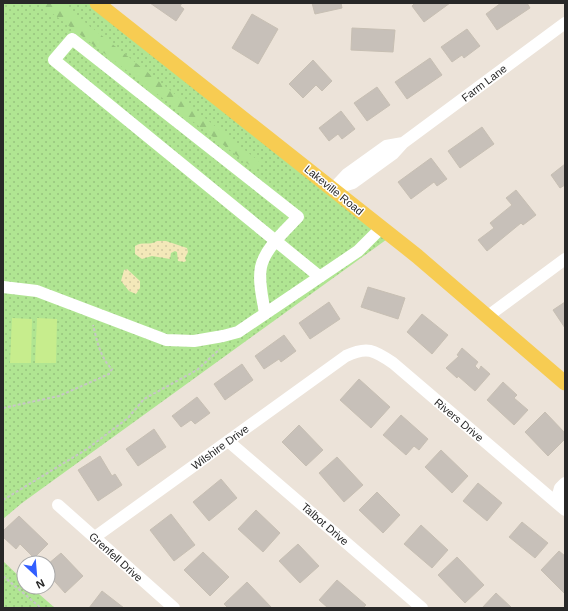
<svg xmlns="http://www.w3.org/2000/svg" width="568" height="611" viewBox="0 0 568 611" font-family="Arial,sans-serif">
	<style>
		.grass { fill: url(#grass-dots) }
		.forest { fill: url(#forest-firs) }
		.sand { fill: url(#sand-dots) }
		.pitch { fill: #c7ed8d }
		.building { fill: #c7c0b9; stroke: #c7bfb3 }
		.lines { fill: none; stroke-linecap: round; stroke-linejoin: round }
		.path { stroke: #c7c7c7; stroke-width: 2; stroke-dasharray: 3 2; stroke-linecap: butt }
		.minor { stroke: #fff; stroke-width: 12 }
		.major { stroke: #f7cc52; stroke-width: 15 }
		.labels { text-anchor: middle; dominant-baseline: central; stroke-width: 3; stroke-linejoin: round; paint-order: stroke }
		.street-label { font-size: 11px; fill: #282828; stroke: #fff }
	</style>
	<defs>
		<pattern id="grass-dots" width="8" height="8" patternUnits="userSpaceOnUse"><rect width="8" height="8" fill="#b0e592"/><path d="M2 2h.1M6 6h.1" fill="none" stroke="#97c47e" stroke-width="1.8" stroke-linecap="round"/></pattern>
		<pattern id="forest-firs" width="22" height="20" patternUnits="userSpaceOnUse"><rect width="22" height="20" fill="#b0e592"/><path d="M5 1l3.5 6h-7zM16 11l3.5 6h-7z" fill="#97c47e"/></pattern>
		<pattern id="sand-dots" width="8" height="8" patternUnits="userSpaceOnUse"><rect width="8" height="8" fill="#f3e8b9"/><path d="M2 2h.1M6 6h.1" fill="none" stroke="#d0c79f" stroke-width="1.8" stroke-linecap="round"/></pattern>
	</defs>
	<rect width="100%" height="100%" fill="#ece3d9"/>
	<path class="grass" d="M3,3H94L390,237L22,503L3,519Z
		M3,561L24,581V587H31L55,608H3Z"/>
	<path class="forest" d="M39,3H61L261,163L256,170Z"/>
	<path class="sand" d="M157,241H166L187,248L188,252L185,258L186,261L184,262L178,261L177,252L175,251L171,253L170,259L152,256L142,259L135,254V246C143,241 149,246 157,241Z
		M127,269L140,281V288L136,294L129,291L121,281L124,270Z"/>
	<path class="pitch" d="M12,318L32,319L31,363H10Z
		M37,318L57,319L56,363H35Z"/>
	<path class="building" d="M150,3H182L180,6L184,9L176,21Z
		M312,3H341L342,8L315,14Z
		M415,3H450L424,22L412,6Z
		M501,3H527L530,8L497,30L486,14Z
		M252,14L278,29L258,64L232,48Z
		M352,28L395,30L393,52L351,50Z
		M467,29L480,46L464,58L462,55L452,62L441,47Z
		M430,58L442,75L407,99L395,82Z
		M313,60L332,81L322,91L316,85L303,98L289,84Z
		M377,87L390,105L367,121L354,103Z
		M341,111L355,129L342,139L338,134L329,141L319,128Z
		M482,127L494,144L460,168L448,151Z
		M431,158L447,179L437,186L434,182L411,199L398,182Z
		M565,164V185L560,188L551,175Z
		M516,190L536,215L523,225L521,223L487,251L478,240L494,228L490,223L512,205L506,198Z
		M368,287L405,298L398,319L361,307Z
		M329,302L340,319L310,339L299,323Z
		M565,302V328L553,310Z
		M422,314L448,335L432,354L407,332Z
		M284,335L296,351L281,362L279,359L264,369L255,356Z
		M462,348L478,362L475,366L479,370L481,366L490,374L475,391L458,376L457,378L446,368L459,356L457,355Z
		M242,364L253,380L225,400L214,384Z
		M359,379L390,407L371,428L340,400Z
		M503,382L517,395L514,398L528,410L514,425L487,400Z
		M197,397L210,413L195,424L191,420L181,427L172,416Z
		M545,412L565,433V439L548,456L525,432Z
		M401,415L428,439L419,450L414,446L406,455L383,435Z
		M299,425L323,450L306,466L282,442Z
		M154,429L166,447L138,466L126,449Z
		M441,450L468,476L452,493L425,467Z
		M100,456L112,476L115,474L122,485L98,501L78,470Z
		M337,457L363,485L344,502L319,473Z
		M221,479L237,498L209,521L193,502Z
		M478,483L502,503L487,521L463,501Z
		M377,492L400,515L383,533L359,510Z
		M256,510L280,533L263,552L238,529Z
		M171,514L195,545L174,561L150,530Z
		M19,516L48,544L34,558L20,544L16,549L3,537V531Z
		M522,522L548,543L535,558L509,537Z
		M421,525L448,550L432,568L404,544Z
		M298,544L319,566L300,583L279,561Z
		M559,551L565,556V594L541,570Z
		M203,552L229,577L210,596L184,570Z
		M61,553L83,576L65,593L48,574V564Z
		M457,557L484,585L465,603L438,575Z
		M337,580L366,605L363,608H328L319,600Z
		M247,582L272,608H228L224,604Z
		M102,591L124,608H89Z
		M496,593L512,608H482Z"/>
	<g class="lines">
		<path class="path" d="M3,408L59,396L109,374L112,369C100,358 97,340 93,325
			M3,500L87,449L128,418L144,399L197,370L220,349
			M3,576L41,608"/>
		<path class="minor" d="M403,143L386,146L347,174L333,189L353,183L393,154L403,143L565,23
			M3,287L37,291L166,340L194,341L223,336L238,332L358,251L381,228
			M265,314C263,299 258,282 261,267C265,248 285,231 298,217L72,39L54,60L320,277
			M488,316L565,259
			M228,441L422,608
			M565,483L560,488L556,502L565,497
			M58,505L174,608
			M95,537L346,356C367,346 374,350 393,363L565,510"/>
		<path class="major" d="M97,3L417,256L565,383"/>
	</g>
	<g class="labels">
		<g class="street-label">
			<text transform="translate(484 83) rotate(-37)">Farm Lane</text>
			<text transform="translate(334 190) rotate(39)">Lakeville Road</text>
			<text transform="translate(459 420) rotate(40)">Rivers Drive</text>
			<text transform="translate(220 447) rotate(-36)">Wilshire Drive</text>
			<text transform="translate(325 524) rotate(41)">Talbot Drive</text>
			<text transform="translate(116 557) rotate(42)">Grenfell Drive</text>
		</g>
	</g>
	<rect width="568" height="611" fill="none" stroke="#282828" stroke-width="8"/>
	<g transform="translate(36 575) rotate(154)"><circle r="19" fill="#ffffff" stroke="#a9a9a9"/>
	<path d="M0-3L7 15L0 10L-7 15Z" fill="#325eff"/>
	<text y="-6" font-size="11" font-weight="bold" text-anchor="middle" fill="#282828">N</text>
	</g>
</svg>
